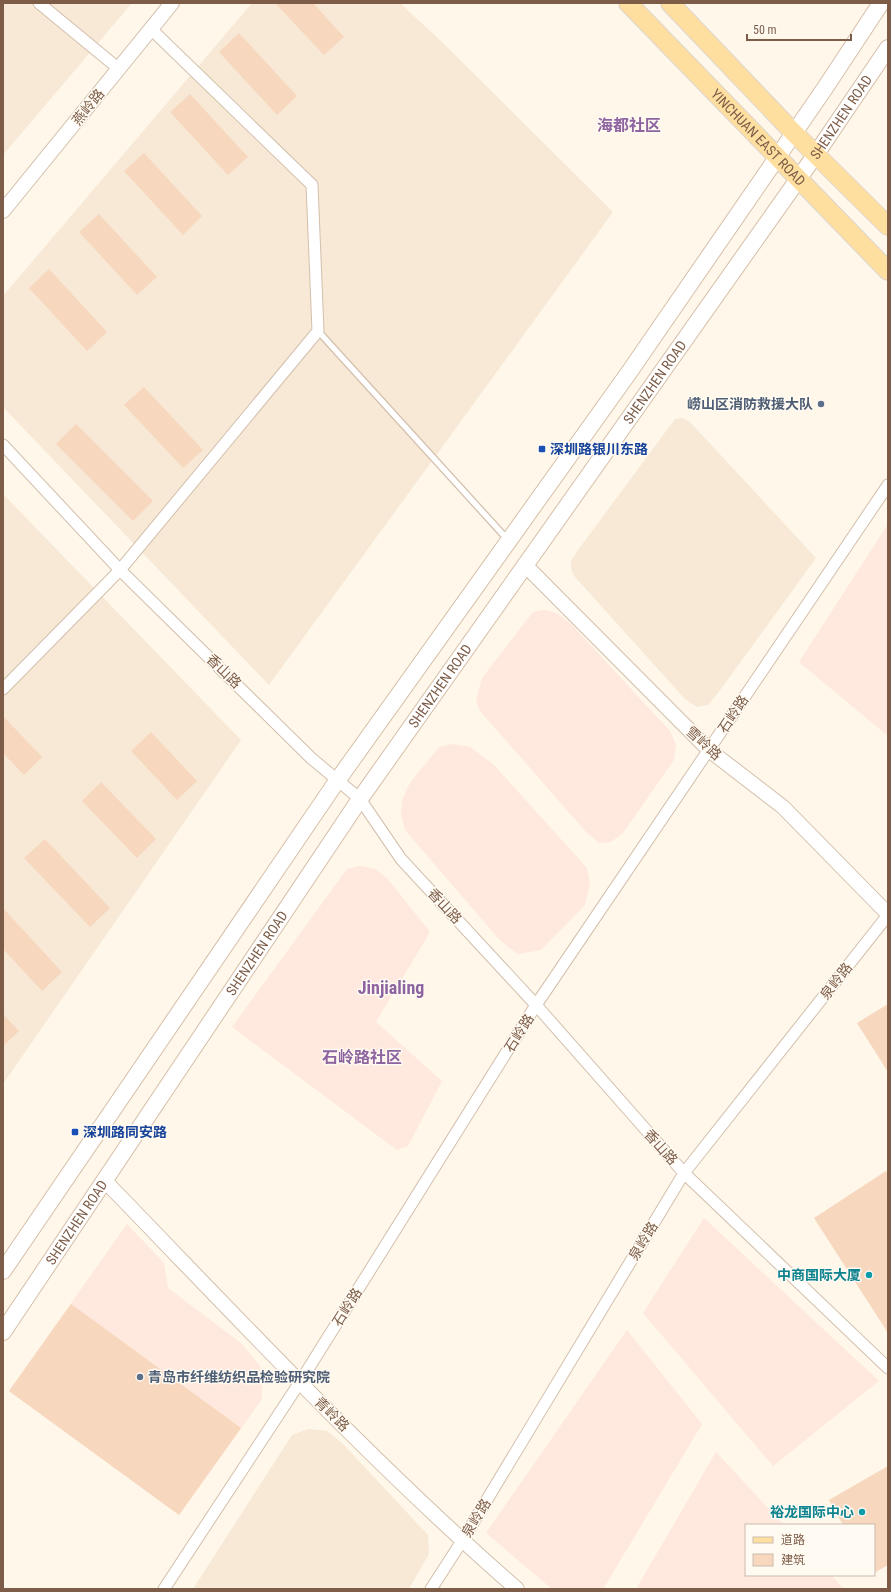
<svg xmlns="http://www.w3.org/2000/svg" width="891" height="1592" viewBox="0 0 891 1592" font-family="'Roboto Condensed','Noto Sans SC',sans-serif">
	<style>
		.residential { fill: #f7e9d6 }
		.commercial { fill: #ffe8dd }
		.building { fill: #f7d7bd }
		.lines { fill: none; stroke-linecap: round; stroke-linejoin: round }
		.service-casing { stroke: #d3bfac; stroke-width: 8 }
		.minor-casing { stroke: #d3bfac; stroke-width: 13 }
		.tertiary-casing { stroke: #d3bfac; stroke-width: 16 }
		.secondary-casing { stroke: #d7bfa9; stroke-width: 18 }
		.primary-casing { stroke: #ddd5cf; stroke-width: 20 }
		.service { stroke: #fff; stroke-width: 5.5 }
		.minor { stroke: #fff; stroke-width: 11 }
		.tertiary { stroke: #fff; stroke-width: 14 }
		.secondary { stroke: #fff; stroke-width: 16 }
		.primary { stroke: #ffdfa0; stroke-width: 18 }
		.service-dot { fill: #5c6f8a; stroke: #fffaf2; stroke-width: 1.5 }
		.transit-dot { fill: #1a4fb4; stroke: #fffaf2; stroke-width: 1.5 }
		.culture-dot { fill: #0f9aa8; stroke: #fffaf2; stroke-width: 1.5 }
		.labels { text-anchor: middle; dominant-baseline: central; stroke-width: 3; stroke-linejoin: round; paint-order: stroke }
		.street-label { font-size: 14px; fill: #7d5d48; stroke: #fffaf2 }
		.service-label { font-size: 14px; font-weight: bold; fill: #4e5e75; stroke: #fffaf2; text-anchor: end }
		.transit-label { font-size: 14px; font-weight: bold; fill: #164399; stroke: #fffaf2; text-anchor: start }
		.culture-label { font-size: 14px; font-weight: bold; fill: #0d838f; stroke: #fffaf2; text-anchor: end }
		.quarter-label { font-size: 16px; font-weight: bold; fill: #8e64a0; stroke: #fffaf2 }
		.district-label { font-size: 18px; font-weight: bold; fill: #8e64a0; stroke: #fffaf2 }
	</style>
	<rect width="100%" height="100%" fill="#fff7e9"/>
	<path class="residential" d="M3,3H132L3,155Z
		M252,3H400L443,43L613,212L269,685L3,407V296Z
		M682,418L690,422L816,558L718,693L708,705L697,707L685,699L575,577L571,569V561L578,550L675,419Z
		M3,494L241,740L3,1084Z
		M308,1429L327,1431L342,1443L428,1535L429,1554L409,1589H193L292,1435Z"/>
	<path class="commercial" d="M888,524V736L799,662Z
		M545,610L556,613L570,623L670,731L676,745L674,760L623,833L611,842L599,843L587,833L480,711L476,701L482,678L533,612Z
		M452,744L470,747L493,764L587,868L590,883L585,905L541,950L518,954L508,947L498,938L405,830L401,815L402,800L410,783L439,747Z
		M360,866L375,869L387,878L430,932L376,1022L442,1081L408,1146L397,1150L232,1027L347,869Z
		M704,1218L879,1381L773,1466L643,1313Z
		M127,1224L164,1263L168,1288L241,1343L260,1366L262,1387V1399L179,1515L9,1391Z
		M627,1330L702,1424L603,1589H552L486,1533Z
		M716,1452L784,1525H746V1575H831L844,1589H636Z"/>
	<path class="building" d="M275,3H313L344,37L324,55Z
		M239,33L297,96L277,115L219,52Z
		M190,94L248,157L228,175L170,112Z
		M144,153L202,216L183,235L124,171Z
		M99,214L157,277L137,295L79,232Z
		M49,269L107,332L87,351L29,288Z
		M144,387L203,450L183,468L124,405Z
		M76,424L153,501L133,521L56,444Z
		M3,716L42,757L24,775L3,753Z
		M151,732L197,781L177,800L131,751Z
		M101,782L156,839L137,858L82,801Z
		M45,839L110,908L90,927L24,858Z
		M3,908L62,972L42,991L3,949Z
		M888,1004V1072L857,1023Z
		M3,1014L19,1031L3,1046Z
		M886,1171L888,1175V1333L814,1218Z
		M71,1304L241,1428L179,1515L9,1391Z
		M888,1466V1565L874,1573V1525H843L829,1500Z"/>
	<g class="lines">
		<defs>
			<path id="service" d="M318,331L508,540"/>
			<path id="minor" d="M39,3L119,69
				M3,445L120,570L311,758L360,799L401,859L536,1005L684,1173L888,1368
				M3,689L120,570L318,331L312,185L151,29
				M164,1589L300,1382L536,1005L888,485
				M431,1589L462,1541L684,1173L888,915"/>
			<path id="tertiary" d="M3,211L172,3
				M525,565L709,750L783,807L888,914
				M104,1180C239,1319 371,1462 517,1589"/>
			<g id="secondary">
				<path d="M3,1271L337,781L630,371L825,88L881,3"/>
				<path id="s1" d="M3,1332L360,799L816,154L888,48"/>
			</g>
			<g id="primary">
				<path id="s2" d="M628,3L888,271"/>
				<path d="M670,3L793,132L888,226"/>
			</g>
		</defs>
		<use href="#service" class="service-casing"/>
		<use href="#minor" class="minor-casing"/>
		<use href="#tertiary" class="tertiary-casing"/>
		<use href="#secondary" class="secondary-casing"/>
		<use href="#primary" class="primary-casing"/>
		<use href="#service" class="service"/>
		<use href="#minor" class="minor"/>
		<use href="#tertiary" class="tertiary"/>
		<use href="#secondary" class="secondary"/>
		<use href="#primary" class="primary"/>
	</g>
	<g class="service-dot">
		<circle cx="821" cy="404" r="4"/>
		<circle cx="140" cy="1377" r="4"/>
	</g>
	<g class="transit-dot">
		<rect x="538" y="445" width="8" height="8" rx="2"/>
		<rect x="71" y="1128" width="8" height="8" rx="2"/>
	</g>
	<g class="culture-dot">
		<circle cx="869" cy="1275" r="4"/>
		<circle cx="862" cy="1512" r="4"/>
	</g>
	<g class="labels">
		<g class="street-label">
			<text transform="translate(88 107) rotate(-51)">燕岭路</text>
			<text stroke="none"><textPath href="#s1" startOffset="1476">SHENZHEN ROAD</textPath></text>
			<text stroke="none"><textPath href="#s2" startOffset="187">YINCHUAN EAST ROAD</textPath></text>
			<text stroke="none"><textPath href="#s1" startOffset="1152">SHENZHEN ROAD</textPath></text>
			<text transform="translate(224 671) rotate(44)">香山路</text>
			<text stroke="none"><textPath href="#s1" startOffset="780">SHENZHEN ROAD</textPath></text>
			<text transform="translate(733 714) rotate(-56)">石岭路</text>
			<text transform="translate(704 743) rotate(42)">雪岭路</text>
			<text transform="translate(445 906) rotate(47)">香山路</text>
			<text stroke="none"><textPath href="#s1" startOffset="456">SHENZHEN ROAD</textPath></text>
			<text transform="translate(836 981) rotate(-52)">泉岭路</text>
			<text transform="translate(519 1033) rotate(-58)">石岭路</text>
			<text transform="translate(661 1147) rotate(48)">香山路</text>
			<text stroke="none"><textPath href="#s1" startOffset="132">SHENZHEN ROAD</textPath></text>
			<text transform="translate(643 1241) rotate(-59)">泉岭路</text>
			<text transform="translate(347 1307) rotate(-58)">石岭路</text>
			<text transform="translate(332 1414) rotate(44)">青岭路</text>
			<text transform="translate(476 1518) rotate(-59)">泉岭路</text>
		</g>
		<g class="service-label">
			<text x="813" y="404">崂山区消防救援大队</text>
			<text x="148" y="1377" text-anchor="start">青岛市纤维纺织品检验研究院</text>
		</g>
		<g class="transit-label">
			<text x="550" y="449">深圳路银川东路</text>
			<text x="83" y="1132">深圳路同安路</text>
		</g>
		<g class="culture-label">
			<text x="861" y="1275">中商国际大厦</text>
			<text x="854" y="1512">裕龙国际中心</text>
		</g>
		<g class="quarter-label">
			<text x="629" y="125">海都社区</text>
			<text x="362" y="1057">石岭路社区</text>
		</g>
		<g class="district-label">
			<text x="391" y="987">Jinjialing</text>
		</g>
	</g>
	<rect width="891" height="1592" fill="none" stroke="#7d5d48" stroke-width="8"/>
	<rect x="745" y="1524" width="130" height="52" fill="#fffaf2" stroke="#cbbbae"/>
	<rect x="753" y="1537" width="20" height="6" fill="#ffdfa0" stroke="#cbbbae"/>
	<text x="781" y="1544" font-size="12" fill="#7d5d48">道路</text>
	<rect x="753" y="1554" width="20" height="12" fill="#f7d7bd" stroke="#cbbbae"/>
	<text x="781" y="1564" font-size="12" fill="#7d5d48">建筑</text>
	<path d="M747 34v6h104v-6" fill="none" stroke="#7d5d48" stroke-width="2"/>
	<text x="753" y="34" font-size="12" fill="#7d5d48" stroke="#fffaf2" stroke-width="3" paint-order="stroke">50 m</text>
</svg>
